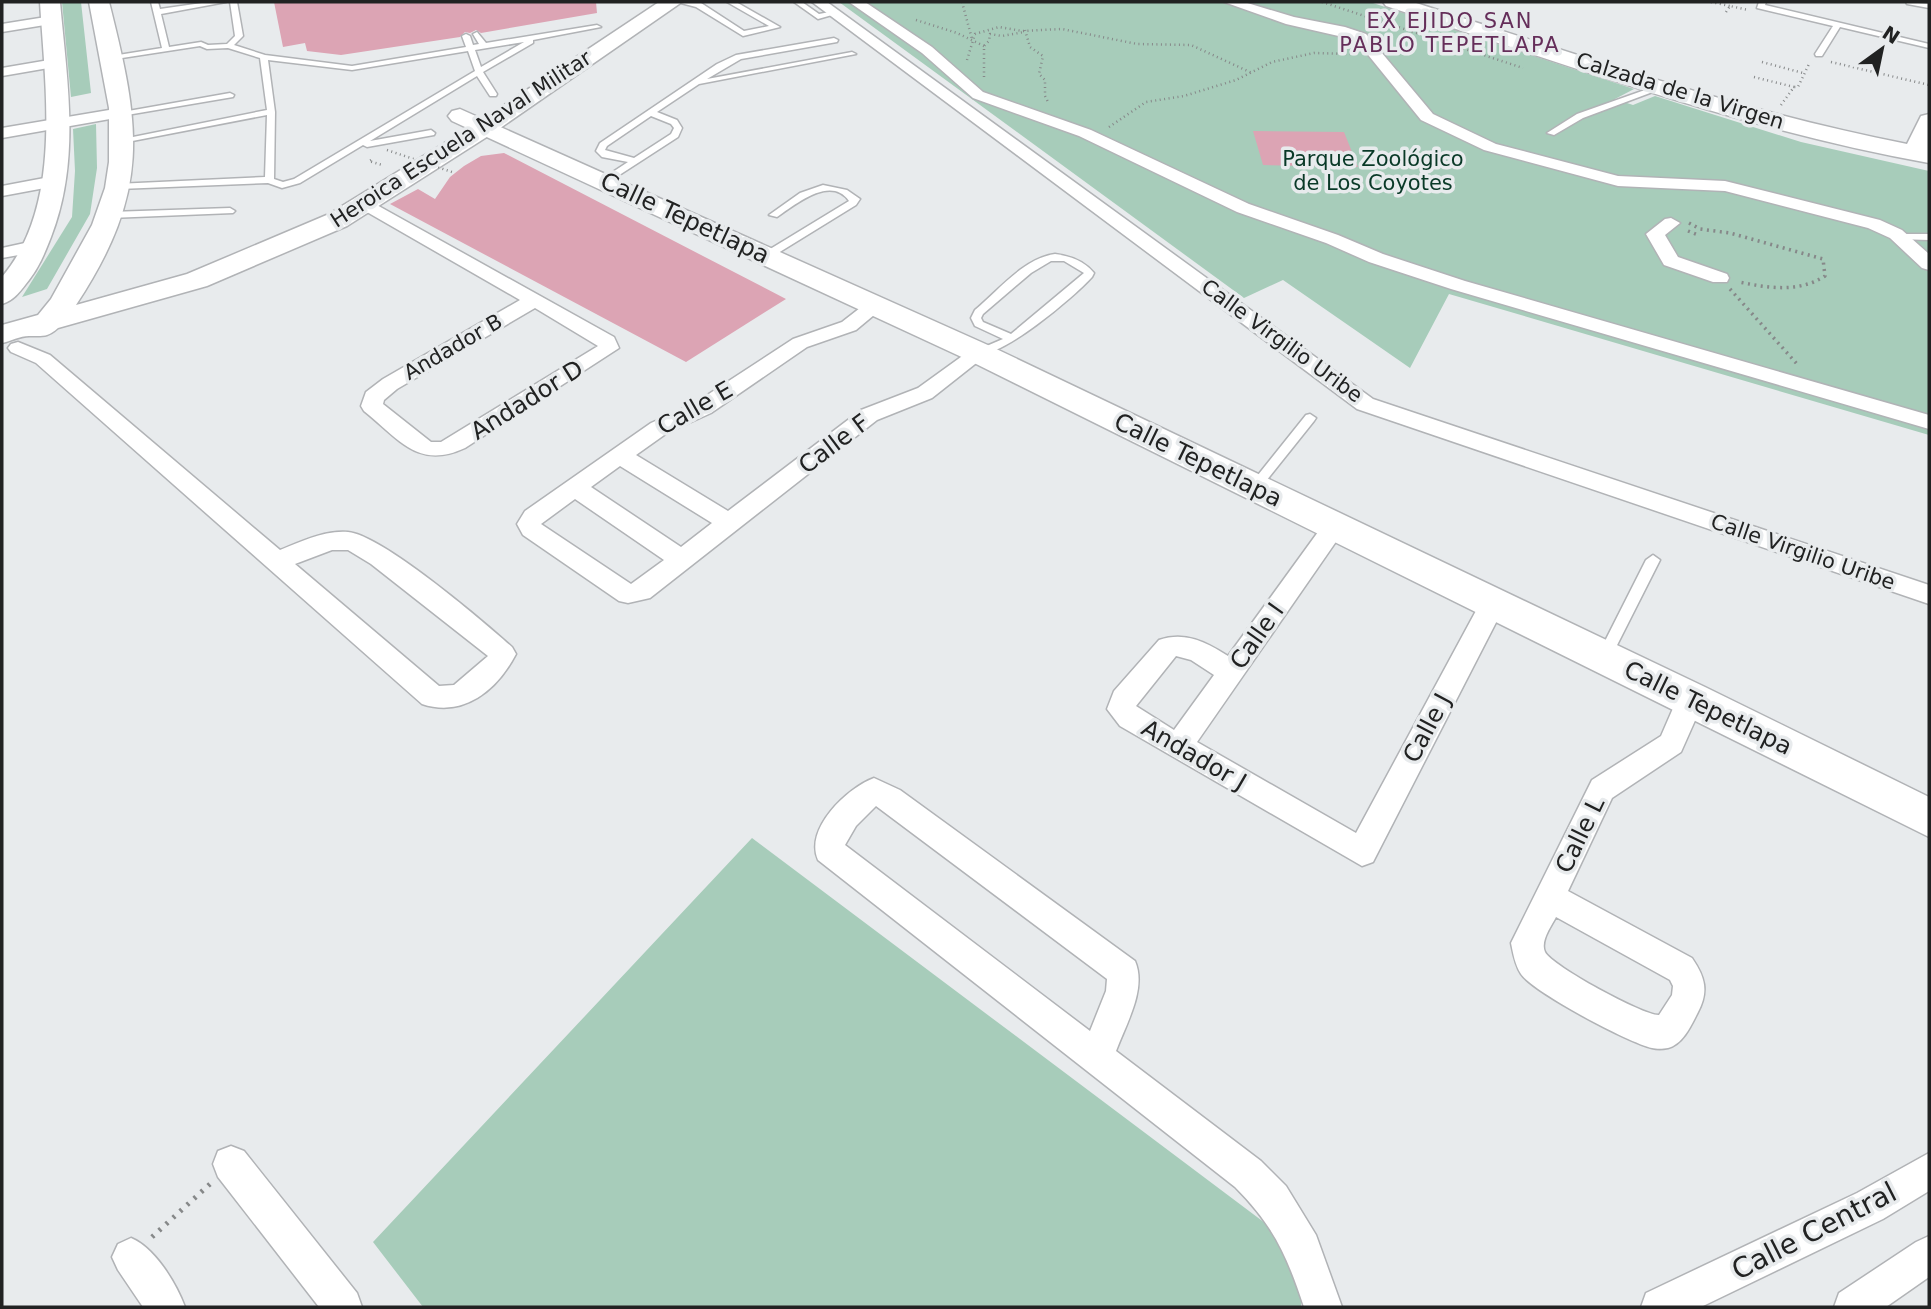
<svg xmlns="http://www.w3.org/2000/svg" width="1931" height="1309" viewBox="0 0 1931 1309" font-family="'DejaVu Sans',sans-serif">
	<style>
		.green { fill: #a7ccba }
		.building { fill: #dca4b4 }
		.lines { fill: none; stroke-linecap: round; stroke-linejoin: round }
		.lane-casing { stroke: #b1b3b6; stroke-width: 3 }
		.street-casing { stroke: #b1b3b6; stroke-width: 3 }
		.secondary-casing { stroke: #b1b3b6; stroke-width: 3 }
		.primary-casing { stroke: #b1b3b6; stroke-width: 3 }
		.path-far2 { stroke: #868889; stroke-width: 2.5; stroke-dasharray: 1 3.5; stroke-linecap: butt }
		.path-far1 { stroke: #868889; stroke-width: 3.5; stroke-dasharray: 2 4.5; stroke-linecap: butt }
		.path { stroke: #868889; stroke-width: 5; stroke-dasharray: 2.5 7; stroke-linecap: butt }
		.lane { fill: #fff; fill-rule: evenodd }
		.street { fill: #fff; fill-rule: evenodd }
		.secondary { fill: #fff; fill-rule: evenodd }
		.primary { fill: #fff; fill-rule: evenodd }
		.path-bridge { stroke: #868889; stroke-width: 2.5; stroke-dasharray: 1 3.5; stroke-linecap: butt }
		.labels { text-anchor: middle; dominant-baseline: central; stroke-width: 7; stroke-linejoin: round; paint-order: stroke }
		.far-neighbourhood-label { font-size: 21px; letter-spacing: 2px; fill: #652e5a; stroke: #e8ebed }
		.far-street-label { font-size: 21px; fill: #212222; stroke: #e8ebed }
		.far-park-label { font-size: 21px; fill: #093927; stroke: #e8ebed }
		.street-label { font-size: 24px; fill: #212222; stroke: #e8ebed }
		.near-street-label { font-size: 28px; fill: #212222; stroke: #e8ebed }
	</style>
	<rect width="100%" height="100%" fill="#e8ebed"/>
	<path class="green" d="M62,2H81L91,93L71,97Z
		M839,2H1370L1634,89L1615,99L1633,105L1655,96L1801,142L1929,171V435L1449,294L1410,368L1283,280L1244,298Z
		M96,124L97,168L90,214L47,289L22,297L72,217L75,171L73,129Z
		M752,838L1301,1250V1307H423L373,1242Z"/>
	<path class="building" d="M274,2H596L597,13L481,33L476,30L470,33L465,32L460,37L341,55L307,51L305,43L283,47Z
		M1253,131L1344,132L1358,167L1263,165Z
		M504,153L786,299L686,362L390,204L418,189L435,199L450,177L464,166L481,156Z"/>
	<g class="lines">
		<defs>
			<path id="lane" d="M151,2H158L160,9L209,2H226L161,14L169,47L201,42L208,45L227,44L235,36L230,2H237L243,36L234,45L265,55L352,66L466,47L462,36L466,34L470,36L473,45L479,44L473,34L477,32L486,43L597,25L601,27L533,40V43L483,72L497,94L496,96H490L477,76L370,141L431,130L435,133L434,135L367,147L363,145L300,183L282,188L268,183L119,189L116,188V184L265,177L267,115L122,143L118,140L267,110L260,58L228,48L207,49L200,46L109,60V56H112L162,48ZM524,42L481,67L475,50ZM468,51L475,71L294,179L283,182L274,179L275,112L268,60L352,70Z
				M677,2L701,3L744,31L769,26L727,2H736L780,27L743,36L696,7Z
				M794,2H802L819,14L835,11L839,13L818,19Z
				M1759,2H1766L1765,5L1929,44V48L1840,27L1822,56H1816L1815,54L1833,26L1757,8Z
				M1906,2L1929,4V8L1907,4Z
				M834,38L838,40L837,42L741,59L707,79L852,52L856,54L699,84L657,112L677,120L682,128L678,137L607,183L599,181L628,162L602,157L596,151L600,143L717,64L736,55ZM651,116L671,124L674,128L671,134L634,158L605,150L607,146Z
				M1659,85L1666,87L1583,118L1554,135L1547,133L1577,114Z
				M230,93L234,95L233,97L121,116L117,113Z
				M823,185L847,190L860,199L856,205L770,258H762V254L849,201C831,175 796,204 777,217L769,215L800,193Z
				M230,208L235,211L233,213L110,218L105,215L110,212Z
				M1899,234H1929V240L1896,239V235Z
				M1055,254C1071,256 1084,261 1094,273L1092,277C1073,298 1002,358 975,355V351L1003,339L975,326L971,318L975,310C998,291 1024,258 1055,254ZM1051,261H1064L1084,273L1011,334L983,322L981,318L983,314L1031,273Z
				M1310,414L1316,418L1314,421L1258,491H1250L1248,488L1250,485L1306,415Z
				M1653,555L1660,560L1611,657L1609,661H1599L1597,657L1646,560Z"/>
			<path id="street" d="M812,2H827L1373,399L1929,585V604L1357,409Z
				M849,2H865L932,47L983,92L1091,130L1249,204L1338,235L1383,254L1465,281L1929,415V429L1451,289L1369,262L1326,243L1237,212L1079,136L973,98L922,53Z
				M1224,2H1244L1294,17L1345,27L1366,34L1433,114L1496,144L1618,176L1725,181L1880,220L1902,230L1929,254V270L1922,268L1890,238L1868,228L1725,191L1618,186L1484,150L1421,120L1356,40L1286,24Z
				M52,16L59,20L57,23L2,32V24Z
				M55,59L60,60L62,63L60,66L2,76V68Z
				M121,108L127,110L129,113L127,116L2,138V128Z
				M55,176L61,177L64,181L61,185L2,196V186Z
				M366,199L614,337L619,348L465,448C418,470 399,439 364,411L361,406L366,392L383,379L520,300L360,208L357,204ZM535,308L598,346L441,442H431L383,404L384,400L397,389Z
				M1671,218L1680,223L1665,235L1678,257L1727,274L1729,278L1727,282H1713L1664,265L1646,234L1665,219Z
				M34,241L43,247L41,251L2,258V248Z
				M876,299L886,305L856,330L807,347L711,413L667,433L636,455L728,511L861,410L918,388L972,349H986L989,353L932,398L877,420L650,598L628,603L619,601L523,535L517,524L525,511L651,423L695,403L793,339L842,322L869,301ZM620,466L712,523L681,547L591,487ZM575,499L664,560L631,584L541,524Z
				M18,342L50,355L280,550C300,542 325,530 348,532C382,535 483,621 512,647L516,654C497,690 464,718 422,704L36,363L11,352L8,348L11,344ZM332,550H348L371,564L488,656L454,685L439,686L295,564Z
				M1334,519L1342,521L1346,527L1342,533L1197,742L1356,833L1484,596L1493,593L1502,596L1506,603L1373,862L1362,866L1120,726L1107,709L1114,691L1159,640C1185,631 1206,642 1228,656L1326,521ZM1176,656L1191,660L1214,675L1174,730L1136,706Z
				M1691,687L1701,690L1705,698L1681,752L1612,798L1568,891L1692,958C1705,977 1709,991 1698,1012C1691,1026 1683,1044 1668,1048C1663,1049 1656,1049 1652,1048C1629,1043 1533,992 1521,974C1515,965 1513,953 1511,943L1592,780L1661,736L1681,690ZM1556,917L1670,980L1673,986L1672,995L1659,1015C1644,1016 1552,966 1545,952C1540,941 1551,927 1556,917Z
				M874,778L900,790L1135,961C1147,989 1126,1024 1116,1051L1261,1161L1286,1186L1316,1235L1342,1307H1304C1287,1256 1274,1226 1235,1187L818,860C804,829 847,788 874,778ZM876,806L1107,979L1106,991L1090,1031L845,845L856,826Z
				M231,1146L244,1151L357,1293L362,1307H319L218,1177L213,1164L218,1151Z
				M1929,1153V1191L1883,1219L1701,1307H1641L1646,1293L1857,1193Z
				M1929,1236V1277L1886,1307H1834L1839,1293L1916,1242Z
				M131,1238C155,1248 176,1283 185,1307H143L118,1270L112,1257L118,1244Z"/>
			<path id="secondary" d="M1383,2H1413C1576,54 1738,111 1907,144L1921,116L1929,114V163C1744,130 1565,64 1386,6Z
				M460,109L990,346L1705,687L1929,797V837L968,360L452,121L448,116L452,111Z"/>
			<path id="primary" d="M40,2H60C67,81 81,160 51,237C45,252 40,266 29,280C21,290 15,300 2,304V277C63,205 45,89 40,2Z
				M89,2H109C141,128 151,191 76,305L187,274L329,214L477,123L659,2H682L493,133L347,226L207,286L58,328C48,337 44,336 31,336C22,335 11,341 2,343V325L38,315L51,299L92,225L105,188L109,162V108Z"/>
		</defs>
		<use href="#lane" class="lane-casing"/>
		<use href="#street" class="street-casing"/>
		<use href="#secondary" class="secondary-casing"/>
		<use href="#primary" class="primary-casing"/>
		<path class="path-far2" d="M962,2L972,39
			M1322,2L1523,68
			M1711,2L1730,6
			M1726,12L1730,6L1748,10
			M916,20L957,33L984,46
			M1025,30L1030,47L1043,56L1039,74L1045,80V96L1048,102
			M967,60L975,34L999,27L1022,31L1062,29L1137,44L1191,45L1252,73
			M1762,62L1803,73
			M1831,62L1929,85
			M984,77V46L989,41L990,34L1002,36L1024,32
			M1754,77L1794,87
			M1781,105L1794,87H1798L1809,64
			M1109,127L1146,102L1184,96L1236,80L1272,62L1314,53L1350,54
			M371,160L369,161L382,165"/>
		<path class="path-far1" d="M1689,223L1700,229L1730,233L1823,259L1825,276C1798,293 1769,288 1739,282
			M1688,231L1698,235
			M1730,289L1797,364"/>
		<path class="path" d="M152,1237L210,1184"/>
		<use href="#lane" class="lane"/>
		<use href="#street" class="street"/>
		<use href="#secondary" class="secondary"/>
		<use href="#primary" class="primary"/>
		<path class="path-bridge" d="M387,150L452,172"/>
	</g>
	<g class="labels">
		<g class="far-neighbourhood-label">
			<text x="1450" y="21">EX EJIDO SAN<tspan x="1450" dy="24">PABLO TEPETLAPA</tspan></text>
		</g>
		<g class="far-street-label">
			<text transform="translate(1680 91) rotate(17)">Calzada de la Virgen</text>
			<text transform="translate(461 139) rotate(-33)">Heroica Escuela Naval Militar</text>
			<text transform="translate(1282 341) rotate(36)">Calle Virgilio Uribe</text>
			<text transform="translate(453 347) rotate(-30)">Andador B</text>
			<text transform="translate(1803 552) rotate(19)">Calle Virgilio Uribe</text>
		</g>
		<g class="far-park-label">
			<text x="1373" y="159">Parque Zoológico<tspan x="1373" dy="24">de Los Coyotes</tspan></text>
		</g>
		<g class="street-label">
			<text transform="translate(685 218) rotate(25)">Calle Tepetlapa</text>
			<text transform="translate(527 400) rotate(-32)">Andador D</text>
			<text transform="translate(695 408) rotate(-30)">Calle E</text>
			<text transform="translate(834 444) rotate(-37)">Calle F</text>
			<text transform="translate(1198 460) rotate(26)">Calle Tepetlapa</text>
			<text transform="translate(1257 636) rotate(-55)">Calle I</text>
			<text transform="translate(1708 708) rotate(26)">Calle Tepetlapa</text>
			<text transform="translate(1427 728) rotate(-62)">Calle J</text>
			<text transform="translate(1194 755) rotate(30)">Andador J</text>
			<text transform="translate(1580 835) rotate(-64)">Calle L</text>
		</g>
		<g class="near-street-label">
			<text transform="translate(1814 1231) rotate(-27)">Calle Central</text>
		</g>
	</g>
	<rect width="1931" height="1309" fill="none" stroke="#212222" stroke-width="7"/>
	<g transform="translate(1882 49) rotate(33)" stroke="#e8ebed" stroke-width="5" paint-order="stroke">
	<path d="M0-5L12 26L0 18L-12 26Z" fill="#212222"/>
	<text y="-10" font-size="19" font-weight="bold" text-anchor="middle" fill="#212222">N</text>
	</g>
</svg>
